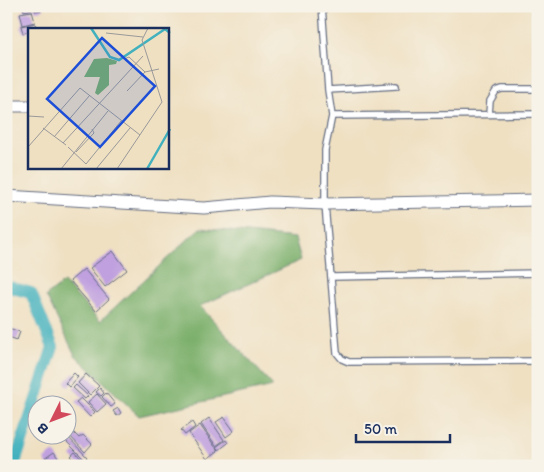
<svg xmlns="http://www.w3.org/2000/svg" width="544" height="472" viewBox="0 0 544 472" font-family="Itim,sans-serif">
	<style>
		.forest { fill: #7aaf6b; stroke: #4a6f64 }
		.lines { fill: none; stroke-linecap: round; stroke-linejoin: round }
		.canal { stroke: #42b1bd; stroke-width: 12 }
		.building { fill: #c0a0df }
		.service-casing { stroke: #656d81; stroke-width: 8 }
		.minor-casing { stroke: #656d81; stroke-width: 13 }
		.service { stroke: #fff; stroke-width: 5.5 }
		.minor { stroke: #fff; stroke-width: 11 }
		.inset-river { fill: none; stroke: #42b1bd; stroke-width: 2.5 }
		.inset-road { fill: none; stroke: #9a999a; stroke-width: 1 }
		.view { fill: #1d4ed8; fill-opacity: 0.15; stroke: #1d4ed8; stroke-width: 2.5 }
		.inset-edge { fill: none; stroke: #1b2f5e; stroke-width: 2.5 }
	</style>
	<rect width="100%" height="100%" fill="#f7f3e8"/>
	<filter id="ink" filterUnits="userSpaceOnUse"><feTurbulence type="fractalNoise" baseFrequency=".02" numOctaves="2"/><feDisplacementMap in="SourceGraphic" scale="10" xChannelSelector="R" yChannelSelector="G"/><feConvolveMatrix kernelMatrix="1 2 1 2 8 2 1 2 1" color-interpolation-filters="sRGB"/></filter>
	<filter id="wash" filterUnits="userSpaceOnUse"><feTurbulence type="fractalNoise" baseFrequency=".0096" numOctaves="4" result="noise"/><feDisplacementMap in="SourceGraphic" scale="20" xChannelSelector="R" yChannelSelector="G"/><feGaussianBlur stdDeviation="1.12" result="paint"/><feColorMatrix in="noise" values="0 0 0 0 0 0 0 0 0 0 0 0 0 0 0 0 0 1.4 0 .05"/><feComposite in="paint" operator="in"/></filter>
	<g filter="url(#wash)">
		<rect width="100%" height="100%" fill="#efe0c2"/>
		<path class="forest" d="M200,228L295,238L301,260L200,306L273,386L139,416L75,355L46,296L64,282L100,321Z"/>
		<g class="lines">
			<path class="canal" d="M6,286L31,293L53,347L14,466"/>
		</g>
		<g id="blocks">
			<path class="building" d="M23,6H33V9L24,11Z
				M34,6H42L43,10L35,11Z
				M32,11L35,22L23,25L20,13Z
				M35,23L36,29H29V32L23,33L21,26Z
				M113,251L127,270L105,287L90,268Z
				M84,269L109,299L96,311L70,281Z
				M6,327L20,332L17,340L6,336Z
				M74,373L78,377L69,387L65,383Z
				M86,374L99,386L90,395L78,383Z
				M76,385L88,396L85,399L73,388Z
				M100,388L104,393L101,396L96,392Z
				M106,393L115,404L111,407L102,397Z
				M97,394L106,404L97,412L88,402Z
				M81,398L95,412L90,417L76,402Z
				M118,408L121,413L117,416L113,411Z
				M224,417L234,431L226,437L216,422Z
				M209,418L224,440L216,446L201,424Z
				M192,422L195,427L185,435L181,430Z
				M200,425L218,451L207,459L189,433Z
				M71,430L79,438L83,435L92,444L85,452L68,434Z
				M67,436L87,457L85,460L64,439Z
				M226,440L228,443L219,450L216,447Z
				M54,452L62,464L59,466H48L44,459Z
				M75,452L86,464L84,466H80L71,456Z"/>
		</g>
	</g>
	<g filter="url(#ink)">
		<use href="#blocks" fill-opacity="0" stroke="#656d81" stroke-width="1"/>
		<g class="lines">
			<defs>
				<path id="service" d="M322,6L328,90L332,116L325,150V204L337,353L342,359L349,362L538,361
					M328,90L396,86
					M489,114L490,101L496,91L502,89H538
					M332,116L538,114
					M332,277L538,273"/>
				<path id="minor" d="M6,106H29
					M6,196L204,208L270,202L325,204L538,200"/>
			</defs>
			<use href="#service" class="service-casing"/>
			<use href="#minor" class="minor-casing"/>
			<use href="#service" class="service"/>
			<use href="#minor" class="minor"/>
		</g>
	</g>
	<g transform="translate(28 28)">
		<rect width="141" height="141" fill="#efe0c2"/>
		<path d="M79,30L89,33L88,36L81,37V57L70,67L67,65L72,49H56L66,31Z" fill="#7aaf6b"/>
		<path class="inset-river" d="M63,0L82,29L91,32L137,1L142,5M119,141L142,101"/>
		<path class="inset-road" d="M78,5L115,9M96,31L101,29L117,44M99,63L117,44L131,41M0,88L16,89M15,100L38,117M26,109L62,67M35,115L115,28M0,119L52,60L112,107M40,119L58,136L93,93M48,124L66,105L64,101M33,141L80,83M68,141L102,100M89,141L134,74L114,12L120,0"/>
		<path class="view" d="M74,10L127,58L72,119L19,71Z"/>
		<rect width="141" height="141" class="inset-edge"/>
	</g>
	<rect width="544" height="472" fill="none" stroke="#f7f3e8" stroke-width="25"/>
	<g transform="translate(52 420) rotate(228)"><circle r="24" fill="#f7f3e8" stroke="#9fa5b1"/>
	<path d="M0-4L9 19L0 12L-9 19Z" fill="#d1495b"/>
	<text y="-8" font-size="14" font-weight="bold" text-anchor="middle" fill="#1b2f5e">B</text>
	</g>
	<path d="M356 434v8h94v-8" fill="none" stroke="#1b2f5e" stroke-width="2.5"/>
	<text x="364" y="434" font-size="15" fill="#1b2f5e" stroke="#f7f3e8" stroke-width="4" paint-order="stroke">50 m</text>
</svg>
